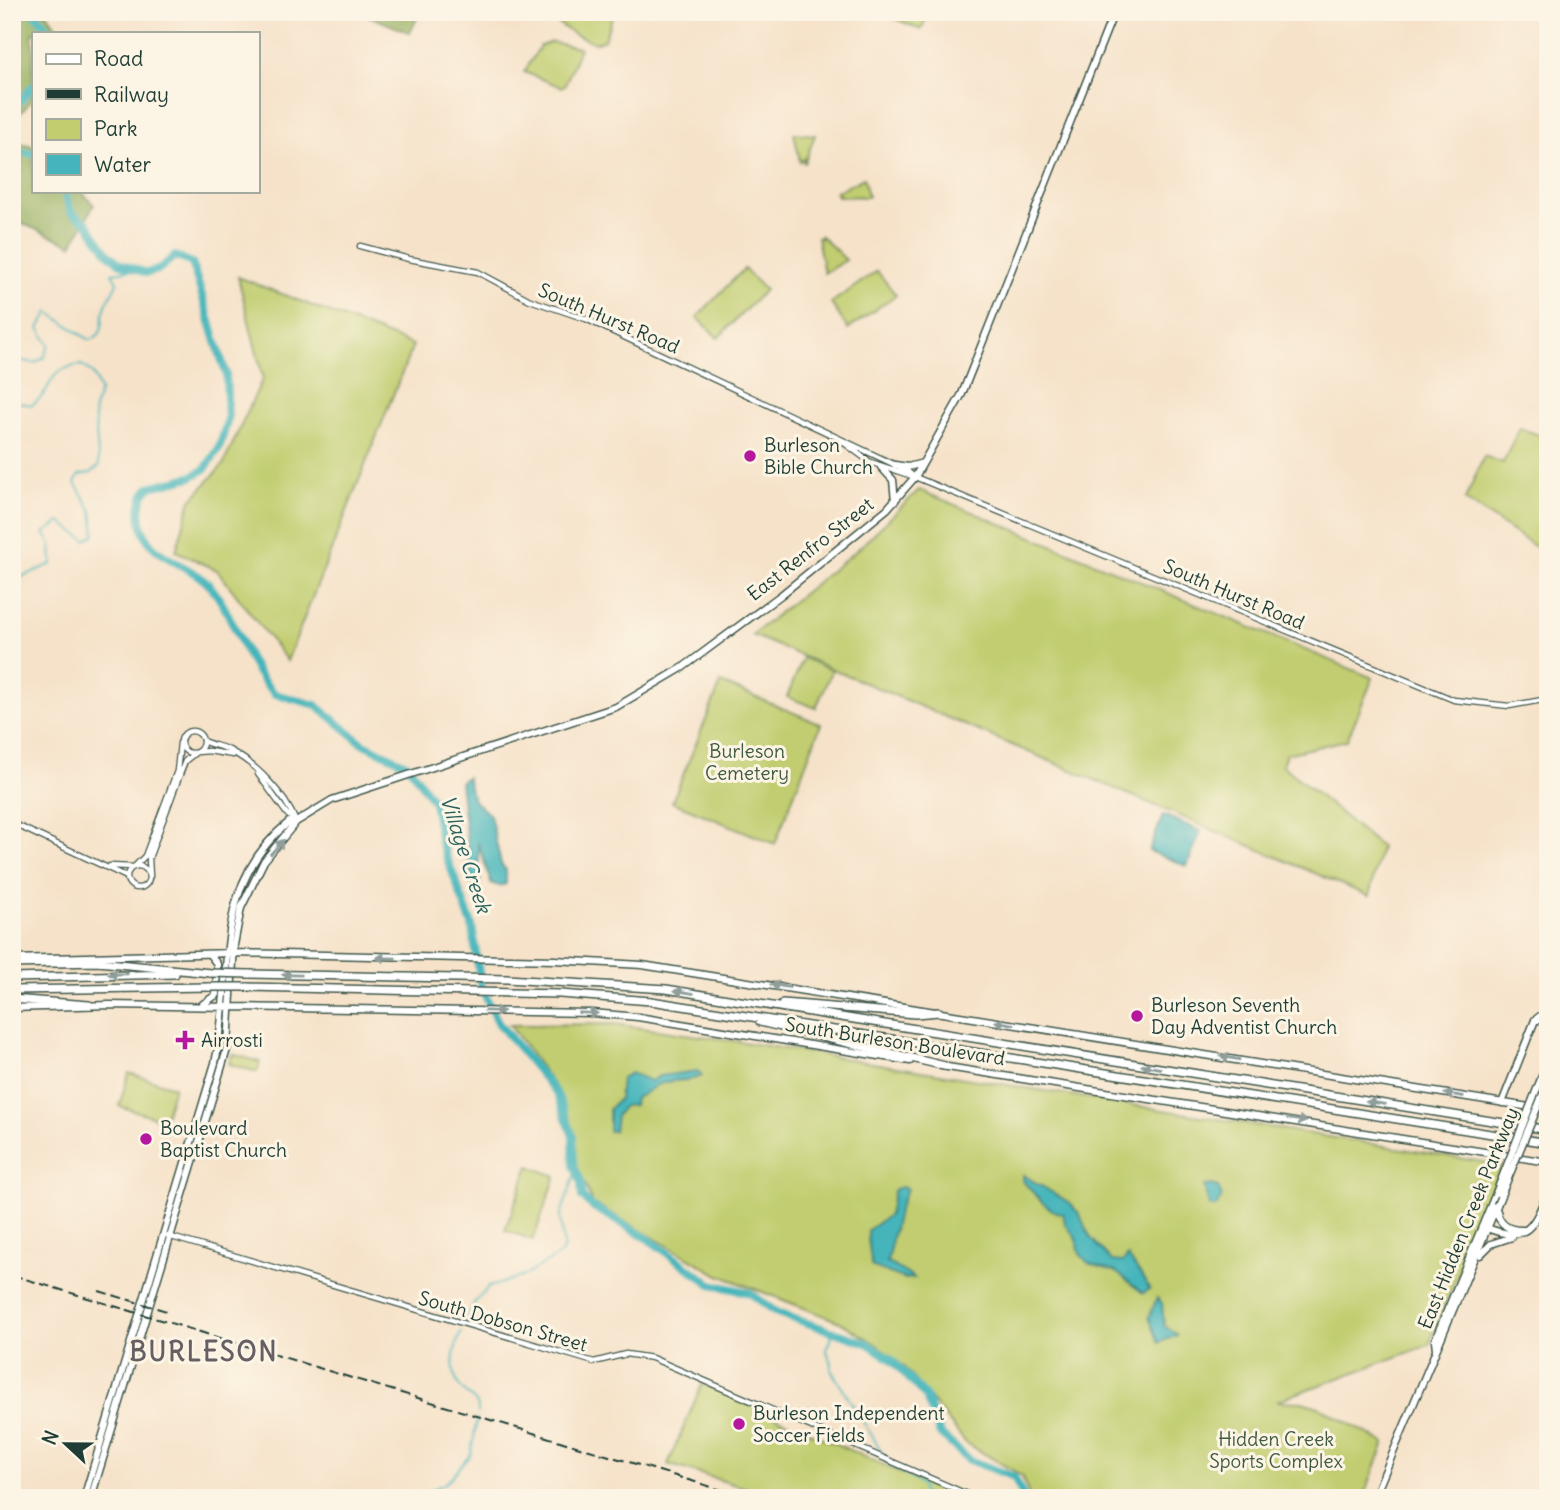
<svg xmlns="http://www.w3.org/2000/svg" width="1560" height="1510" viewBox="0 0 1560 1510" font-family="Delius,sans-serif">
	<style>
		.green { fill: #c1cd6f; stroke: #708552; stroke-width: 2 }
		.forest { fill: #98b062; stroke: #5c764b; stroke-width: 2 }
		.water { fill: #45b5bb; stroke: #327978; stroke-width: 2 }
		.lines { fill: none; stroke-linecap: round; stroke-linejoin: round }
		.stream { stroke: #45b5bb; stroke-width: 2 }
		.river { stroke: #45b5bb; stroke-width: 8 }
		.minor-casing { stroke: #3f564a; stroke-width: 7 }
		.major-casing { stroke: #3f564a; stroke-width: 9 }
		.highway-casing { stroke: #3f564a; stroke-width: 10 }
		.minor { stroke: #fff; stroke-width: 4.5 }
		.major { stroke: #fff; stroke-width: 6 }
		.highway { stroke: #fff; stroke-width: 7 }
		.rail { stroke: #1f3d34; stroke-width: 2; stroke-dasharray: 10 5; stroke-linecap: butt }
		.major-bridge-casing { stroke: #3f564a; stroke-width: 9; stroke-linecap: butt }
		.highway-bridge-casing { stroke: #3f564a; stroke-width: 10; stroke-linecap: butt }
		.major-bridge { stroke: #fff; stroke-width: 6 }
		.highway-bridge { stroke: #fff; stroke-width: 7 }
		.oneway { fill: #8f9e9a }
		.poi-dot { fill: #b5179e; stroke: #fcf5e5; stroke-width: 2.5 }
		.labels { text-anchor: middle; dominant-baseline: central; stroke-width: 6; stroke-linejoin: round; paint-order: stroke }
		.street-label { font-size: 19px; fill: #1f3d34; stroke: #fcf5e5 }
		.poi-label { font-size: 19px; fill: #1f3d34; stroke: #fcf5e5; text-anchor: start }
		.park-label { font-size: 19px; fill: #3f5a40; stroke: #fcf5e5 }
		.water-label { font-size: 21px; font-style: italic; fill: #2a615c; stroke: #fcf5e5 }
		.district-label { font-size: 26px; font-weight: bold; letter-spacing: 2px; fill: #666065; stroke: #fcf5e5 }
	</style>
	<rect width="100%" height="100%" fill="#fcf5e5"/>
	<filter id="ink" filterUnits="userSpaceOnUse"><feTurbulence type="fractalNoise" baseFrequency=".0143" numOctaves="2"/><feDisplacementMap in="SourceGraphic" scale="14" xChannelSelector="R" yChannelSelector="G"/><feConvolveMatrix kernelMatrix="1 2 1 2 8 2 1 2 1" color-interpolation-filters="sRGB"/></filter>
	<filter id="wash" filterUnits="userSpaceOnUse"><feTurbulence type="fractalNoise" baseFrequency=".00686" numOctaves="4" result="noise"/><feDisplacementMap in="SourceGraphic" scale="28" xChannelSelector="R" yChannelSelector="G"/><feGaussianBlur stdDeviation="1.57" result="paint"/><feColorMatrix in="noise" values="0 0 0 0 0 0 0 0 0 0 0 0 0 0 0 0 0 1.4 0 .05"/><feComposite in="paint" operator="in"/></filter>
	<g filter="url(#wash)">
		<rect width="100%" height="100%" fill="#f6e2c9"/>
		<path class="green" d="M541,12H614L604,40L595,43L574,34Z
			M880,12H929L921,30Z
			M551,42L580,48L565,85L561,87L524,72L540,46Z
			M794,133L815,135L804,164V159L800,162Z
			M864,178L868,197L836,196L839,195L835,192Z
			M820,235L846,260L824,273L817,237L821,238Z
			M744,269L765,290L718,338L697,317Z
			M877,271L896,295L848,329L831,303Z
			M238,277L413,345L287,661L217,570L176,551L191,500L223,465L263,378Z
			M1519,428L1548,438V555L1465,500L1484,456L1503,463Z
			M919,490L1373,678L1347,740L1286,754L1282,765L1381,847L1369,896L752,635L858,549Z
			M803,658L832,670L816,708L787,697Z
			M721,683L821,724L775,844L672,802Z
			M613,1024L743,1042L1502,1165L1429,1345L1276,1401L1302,1402L1319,1407L1385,1443L1363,1498H1030L1022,1476L966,1443L904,1367L876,1344L840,1322L719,1275L593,1203L576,1164V1137L560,1094L510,1025Z
			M232,1054L260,1062L257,1072L229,1064Z
			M129,1073L174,1087L164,1120L119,1106Z
			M529,1166L556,1176L533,1240L505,1230Z
			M702,1384L957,1498H778L668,1464Z"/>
		<path class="forest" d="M12,12H46L56,26V33H33V97L23,111L12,118Z
			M359,12H420L410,33Z
			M12,141L33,146V191H81L94,205L72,245L12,219Z"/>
		<path class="water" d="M467,777L473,800L490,815L501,864L506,870V884L499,886L491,883L478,842L480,886L475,889L472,883L460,782Z
			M1163,815L1201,831L1187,866L1149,851Z
			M698,1071L702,1076C688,1083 669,1078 655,1086C647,1091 645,1095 635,1098L634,1105L624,1106L616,1116L614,1131H609V1109L619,1099L621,1078L631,1073L651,1081L659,1076Z
			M1023,1175L1070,1203L1080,1215L1090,1237L1112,1261L1123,1262L1128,1256L1150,1289L1143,1293L1116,1272L1088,1263L1080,1254L1076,1238L1065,1223L1063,1214C1046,1211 1035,1194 1023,1181Z
			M1212,1185L1218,1187L1222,1197L1216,1207L1209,1206L1204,1186Z
			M902,1187L907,1189L898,1211L887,1262L914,1278L905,1279L871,1266C871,1254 867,1241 868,1230L889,1215L894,1189Z
			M1157,1298L1162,1303L1164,1325L1177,1335L1159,1343L1149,1317Z"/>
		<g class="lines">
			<path class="stream" d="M12,377L20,360L34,363L44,358L49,345L39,328L49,312L89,340C107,335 100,321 105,308C107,300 114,291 117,282L112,273L133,270
				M12,392L17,402L32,405C58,388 42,369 82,365L93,374L100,391L94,409L99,466L91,473L79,475L75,483L92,511L95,534L86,540L60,522L44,533L51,544L52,564L17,579
				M12,580H13
				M467,1319L474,1303L489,1287L524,1276L561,1254L564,1247L560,1217L576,1171
				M827,1329L832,1338L826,1349L832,1363L831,1370L882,1452
				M461,1332C452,1353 447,1378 468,1395C475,1402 479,1403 478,1413
				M886,1462L921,1485L924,1498
				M381,1498L424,1494L447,1482L471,1454L477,1419"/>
			<path class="river" d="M32,12L44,23L49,33
				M12,110L33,86
				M12,150L33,154
				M64,191L71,212L87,223L108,253L119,263L146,273L158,270L175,256L192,263L226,374L228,419L219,448L205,469L191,477L150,487C137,498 138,523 146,537C158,560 195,567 211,587C236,618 245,666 275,694L316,705L362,743L408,765L434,802L441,842L472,925L481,987L499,1024L557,1094L573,1136L574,1166L581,1181L582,1197L593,1207L644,1236L711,1284L750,1293L777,1313L867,1343L892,1360L926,1397L940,1434L969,1460L1014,1477L1024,1498"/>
		</g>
	</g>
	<g filter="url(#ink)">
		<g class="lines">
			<defs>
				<path id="minor" d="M360,246L409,259L478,272L530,300L586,319L906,470L914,477
					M840,440L870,462L915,477L1454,700L1509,706L1548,699
					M181 742a11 11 0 1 1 22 0a11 11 0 1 1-22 0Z
					M203,741C211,745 221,746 229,750C256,764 285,794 296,822
					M197,752L209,751L233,755
					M258,774L287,814L296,822
					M12,823L127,877
					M127 877a11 11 0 1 1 22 0a11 11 0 1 1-22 0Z
					M110,866L133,867
					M135,866L145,856L177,771L180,743
					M150,876L149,858L185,761L195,753
					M168,1236L594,1362L626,1354L652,1358L976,1498"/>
				<path id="major" d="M895,465L908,467L923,463
					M881,467L893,480L895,501
					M12,959L233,953L555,960L642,965L1548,1110
					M203,1004L216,995L217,964L210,955
					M12,1008L109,1005L592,1013L638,1017L910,1061
					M1535,1020H1548
					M941,1066L1548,1162
					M1502,1103L1535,1020L1548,1010
					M1497,1211C1499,1225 1510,1231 1524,1230
					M1487,1228C1528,1244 1534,1226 1548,1191
					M1480,1255L1491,1244L1512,1237
					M1436,1349L1435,1340L1496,1193
					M84,1498L215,1063C235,975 209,888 289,822H296L332,800L616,707L682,668L781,595L887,509L915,477L962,394L1114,12
					M91,1498L228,1046L234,945L241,908L264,861L296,822
					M1374,1498L1497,1205"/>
				<path id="highway" d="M12,964L98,962L211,973
					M249,974L507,979L666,989L1548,1130
					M12,978L175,974
					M247,987L560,994L651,1001L1548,1143
					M12,990L210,987
					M12,999L89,1005
					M783,1003L915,1014L939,1012
					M760,1022L945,1066"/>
			</defs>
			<use href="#minor" class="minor-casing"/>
			<use href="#major" class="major-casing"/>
			<use href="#highway" class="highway-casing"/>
			<use href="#minor" class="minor"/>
			<use href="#major" class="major"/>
			<use href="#highway" class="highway"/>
			<path class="rail" d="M12,1275L748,1498
				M99,1291L170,1312"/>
			<defs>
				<path id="major-bridge" d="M1496,1193L1548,1061
					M1497,1205L1548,1082"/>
				<path id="highway-bridge" d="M211,973L249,974
					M210,987H247"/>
			</defs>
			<use href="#major-bridge" class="major-bridge-casing"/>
			<use href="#highway-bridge" class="highway-bridge-casing"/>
			<use href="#major-bridge" class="major-bridge"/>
			<use href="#highway-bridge" class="highway-bridge"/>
		</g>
		<defs><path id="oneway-solid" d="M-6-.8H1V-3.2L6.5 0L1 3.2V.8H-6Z" transform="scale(1.75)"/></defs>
		<g class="oneway">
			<use href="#oneway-solid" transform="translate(277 847) rotate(-48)"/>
			<use href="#oneway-solid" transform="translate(386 958) rotate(-179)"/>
			<use href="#oneway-solid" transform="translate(118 974) rotate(179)"/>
			<use href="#oneway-solid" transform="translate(292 975) rotate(-179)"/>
			<use href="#oneway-solid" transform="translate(780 986) rotate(-171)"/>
			<use href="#oneway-solid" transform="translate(684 992) rotate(-171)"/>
			<use href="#oneway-solid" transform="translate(494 1011) rotate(1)"/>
			<use href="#oneway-solid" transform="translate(588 1013) rotate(2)"/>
			<use href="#oneway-solid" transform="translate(1005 1023) rotate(-171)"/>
			<use href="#oneway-solid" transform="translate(1230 1058) rotate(-170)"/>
			<use href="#oneway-solid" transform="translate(1151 1067) rotate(-171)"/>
			<use href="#oneway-solid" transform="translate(1454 1095) rotate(-171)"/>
			<use href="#oneway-solid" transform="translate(1376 1103) rotate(-171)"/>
			<use href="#oneway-solid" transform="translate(1297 1120) rotate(9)"/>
		</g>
	</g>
	<g class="poi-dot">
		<circle cx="750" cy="456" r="7"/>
		<circle cx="1137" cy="1016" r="7"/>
		<path d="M181.5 1029.5h7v7h7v7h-7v7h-7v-7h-7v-7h7z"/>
		<circle cx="146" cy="1139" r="7"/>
		<circle cx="739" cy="1424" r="7"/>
	</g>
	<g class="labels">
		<g class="street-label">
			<text transform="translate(609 318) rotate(23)">South Hurst Road</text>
			<text transform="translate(810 549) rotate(-38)">East Renfro Street</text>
			<text transform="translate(1234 594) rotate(23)">South Hurst Road</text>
			<text transform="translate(895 1041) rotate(9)">South Burleson Boulevard</text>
			<text transform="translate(1468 1218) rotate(-68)">East Hidden Creek Parkway</text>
			<text transform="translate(503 1321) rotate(16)">South Dobson Street</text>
		</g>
		<g class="poi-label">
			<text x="764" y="445">Burleson<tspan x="764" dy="22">Bible Church</tspan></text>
			<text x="1151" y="1005">Burleson Seventh<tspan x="1151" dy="22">Day Adventist Church</tspan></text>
			<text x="201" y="1040">Airrosti</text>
			<text x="160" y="1128">Boulevard<tspan x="160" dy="22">Baptist Church</tspan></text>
			<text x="753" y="1413">Burleson Independent<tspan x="753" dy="22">Soccer Fields</tspan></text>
		</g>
		<g class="park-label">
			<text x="747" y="751">Burleson<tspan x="747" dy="22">Cemetery</tspan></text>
			<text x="1276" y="1439">Hidden Creek<tspan x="1276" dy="22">Sports Complex</tspan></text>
		</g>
		<g class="water-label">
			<text transform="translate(466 854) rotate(72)">Village Creek</text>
		</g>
		<g class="district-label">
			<text x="204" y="1351">BURLESON</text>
		</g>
	</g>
	<rect width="1560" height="1510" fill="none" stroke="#fcf5e5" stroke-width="42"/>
	<rect x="32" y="32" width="228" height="161" fill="#fcf5e5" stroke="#a4ab9e" stroke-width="2"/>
	<rect x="46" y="54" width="35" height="10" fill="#ffffff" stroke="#a4ab9e" stroke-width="2"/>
	<text x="94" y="66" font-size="21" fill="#1f3d34">Road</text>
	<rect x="46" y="89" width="35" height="10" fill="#1f3d34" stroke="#a4ab9e" stroke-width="2"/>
	<text x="94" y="102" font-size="21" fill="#1f3d34">Railway</text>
	<rect x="46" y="119" width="35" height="21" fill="#c1cd6f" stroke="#a4ab9e" stroke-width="2"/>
	<text x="94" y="136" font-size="21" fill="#1f3d34">Park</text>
	<rect x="46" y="154" width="35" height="21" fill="#45b5bb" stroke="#a4ab9e" stroke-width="2"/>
	<text x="94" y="172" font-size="21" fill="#1f3d34">Water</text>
	<g transform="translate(66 1444) rotate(292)" stroke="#fcf5e5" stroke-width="5" paint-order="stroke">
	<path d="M0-5L12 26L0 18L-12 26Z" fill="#1f3d34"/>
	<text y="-10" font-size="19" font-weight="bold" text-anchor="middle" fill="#1f3d34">N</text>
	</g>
</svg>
